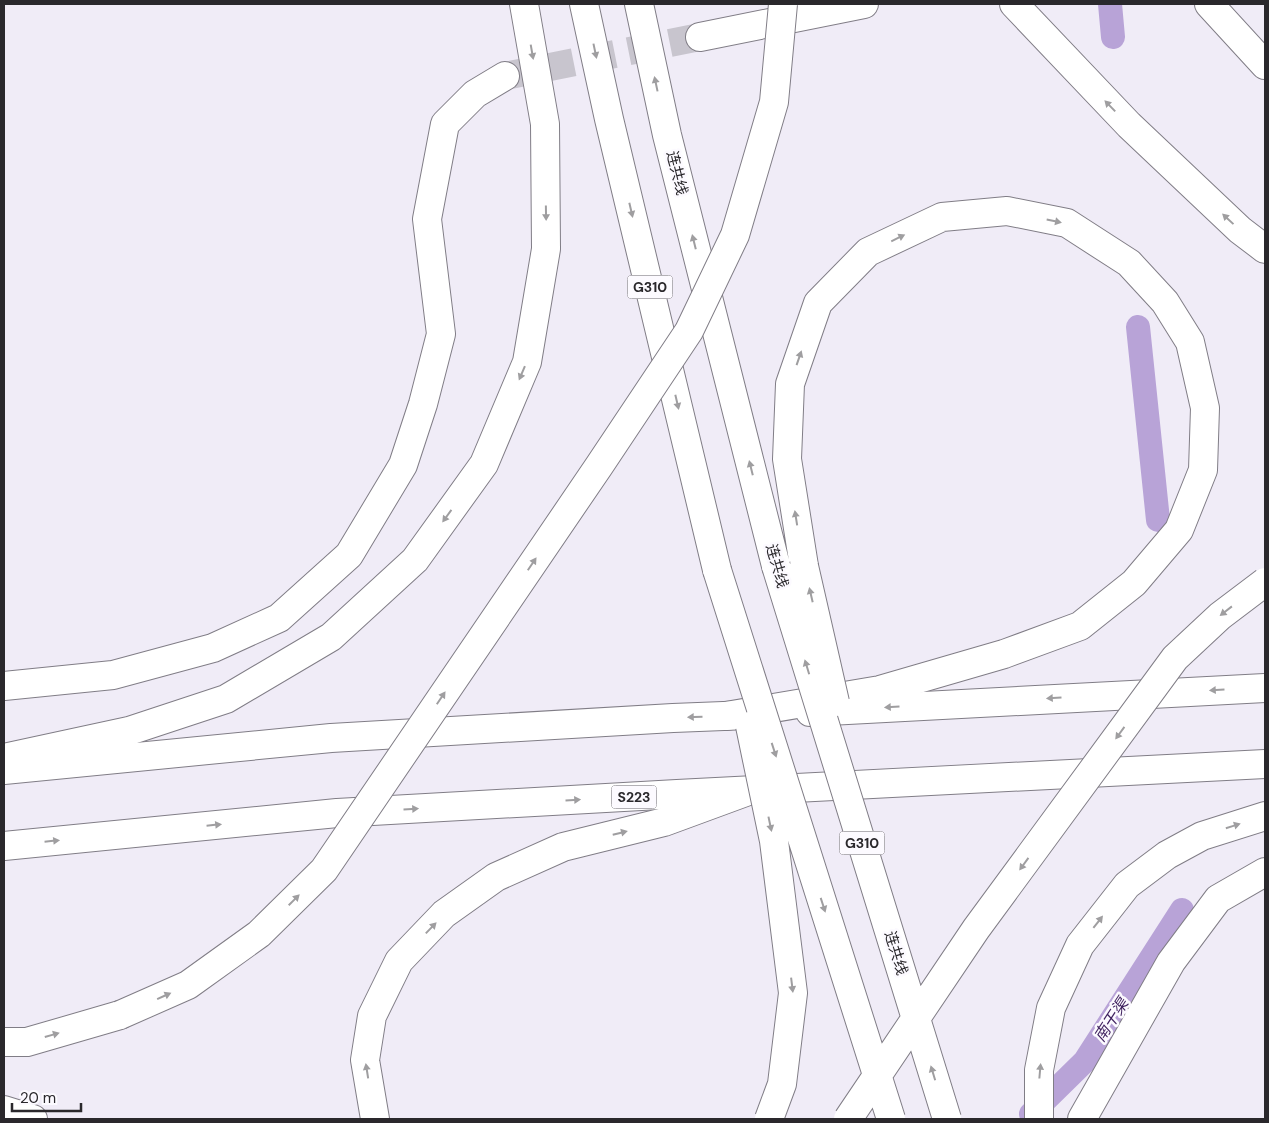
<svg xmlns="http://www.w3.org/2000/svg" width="1269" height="1123" viewBox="0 0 1269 1123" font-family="'DM Sans','Noto Sans SC',sans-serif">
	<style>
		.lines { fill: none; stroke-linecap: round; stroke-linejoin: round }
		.canal { stroke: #b8a3d7; stroke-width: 24 }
		.minor-tunnel { stroke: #c8c5ce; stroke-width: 28; stroke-dasharray: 28 14; stroke-linecap: butt }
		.minor-casing { stroke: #807d86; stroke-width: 30 }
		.major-casing { stroke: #807d86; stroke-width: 30 }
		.highway-casing { stroke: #807d86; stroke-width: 30 }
		.minor { stroke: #fff; stroke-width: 28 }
		.major { stroke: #fff; stroke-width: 28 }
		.highway { stroke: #fff; stroke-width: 28 }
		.highway-bridge-casing { stroke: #807d86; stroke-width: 30; stroke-linecap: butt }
		.highway-bridge { stroke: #fff; stroke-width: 28 }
		.oneway { fill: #9f9ea0 }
		.labels { text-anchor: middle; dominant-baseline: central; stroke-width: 5; stroke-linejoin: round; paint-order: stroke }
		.shield { fill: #fcfaff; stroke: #69676b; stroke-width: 1 }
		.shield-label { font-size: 14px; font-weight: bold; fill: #2a282c }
		.street-label { font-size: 15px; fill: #2a282c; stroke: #fcfaff }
		.water-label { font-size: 16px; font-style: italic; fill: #3d1f5d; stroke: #fcfaff }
	</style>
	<rect width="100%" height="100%" fill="#f0ecf7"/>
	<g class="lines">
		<path class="canal" d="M1110,4L1113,37
			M1138,327L1158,520
			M1031,1114L1085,1061L1182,910"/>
		<path class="minor-tunnel" d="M505,76L700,37"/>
		<defs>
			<path id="minor" d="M1209,4L1265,65
				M700,37L864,4
				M4,686L113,675L213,648L279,618L349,555L403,465L423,404L441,334L427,219L445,124L475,94L505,76
				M1082,1119L1171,962L1218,899L1265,872"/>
			<path id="major" d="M810,712L1265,688
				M4,770L331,738L673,718L749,715
				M4,846L337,813L677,794L1265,764"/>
			<path id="highway" d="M584,4L609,119L717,570
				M639,4L667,135L776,566
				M1014,4L1129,125L1240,230L1265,249
				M726,716L880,690L1004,654L1080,626L1134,583L1179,530L1203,470L1205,408L1190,342L1165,302L1129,263L1067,223L1007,211L942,217L868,252L818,303L790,384L787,459L804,566
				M4,758L129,731L226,699L331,637L415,560L484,464L527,362L546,249L545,124L524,4
				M4,1042H27L120,1015
				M4,1110L33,1119
				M375,1119L365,1060L372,1016L399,961L444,914L496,877L563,847L664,822L751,790
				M1039,1119V1070L1051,1008L1080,945L1127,885L1167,855L1202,836L1265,816"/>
		</defs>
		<use href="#minor" class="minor-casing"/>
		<use href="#major" class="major-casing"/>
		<use href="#highway" class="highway-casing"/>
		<use href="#minor" class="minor"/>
		<use href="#major" class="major"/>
		<use href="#highway" class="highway"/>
		<defs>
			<path id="highway-bridge" d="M776,566L947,1119
				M804,566L835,702
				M717,570L891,1119
				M750,726L774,841L793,993L782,1084L769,1119
				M120,1015L188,985L259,934L324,870L599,466L689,331L735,235L774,102L783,4
				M848,1119L976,929L1175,658L1220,616L1265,582"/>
		</defs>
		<use href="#highway-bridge" class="highway-bridge-casing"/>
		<use href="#highway-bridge" class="highway-bridge"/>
	</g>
	<defs><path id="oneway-solid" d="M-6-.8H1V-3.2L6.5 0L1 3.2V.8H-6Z" transform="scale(1.25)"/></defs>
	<g class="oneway">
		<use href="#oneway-solid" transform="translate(595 51) rotate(78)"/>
		<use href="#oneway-solid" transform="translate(532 52) rotate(80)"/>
		<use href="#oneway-solid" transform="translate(656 84) rotate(-102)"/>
		<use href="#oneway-solid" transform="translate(1110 106) rotate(-134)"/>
		<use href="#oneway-solid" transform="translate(631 210) rotate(77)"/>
		<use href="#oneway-solid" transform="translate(546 213) rotate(89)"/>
		<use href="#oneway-solid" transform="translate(1228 219) rotate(-137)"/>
		<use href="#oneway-solid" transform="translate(1054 221) rotate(12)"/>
		<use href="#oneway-solid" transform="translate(898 238) rotate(-26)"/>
		<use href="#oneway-solid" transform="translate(694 242) rotate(-104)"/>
		<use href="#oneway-solid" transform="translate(799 358) rotate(-71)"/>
		<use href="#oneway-solid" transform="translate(522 373) rotate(113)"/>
		<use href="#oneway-solid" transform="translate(677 402) rotate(77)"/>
		<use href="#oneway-solid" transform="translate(751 468) rotate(-104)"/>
		<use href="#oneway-solid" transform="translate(447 516) rotate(126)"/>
		<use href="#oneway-solid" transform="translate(796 518) rotate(-99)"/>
		<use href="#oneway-solid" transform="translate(532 564) rotate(-56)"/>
		<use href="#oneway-solid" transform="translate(811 595) rotate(-103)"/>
		<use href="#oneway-solid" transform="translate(1226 611) rotate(142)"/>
		<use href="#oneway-solid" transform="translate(807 667) rotate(-107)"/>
		<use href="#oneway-solid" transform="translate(1217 690) rotate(177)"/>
		<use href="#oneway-solid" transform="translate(441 698) rotate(-56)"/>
		<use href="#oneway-solid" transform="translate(1054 698) rotate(177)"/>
		<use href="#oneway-solid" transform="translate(892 707) rotate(177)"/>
		<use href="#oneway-solid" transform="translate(695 717) rotate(178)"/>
		<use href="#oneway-solid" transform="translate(1120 733) rotate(126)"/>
		<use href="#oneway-solid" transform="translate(774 750) rotate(72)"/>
		<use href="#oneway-solid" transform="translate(573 800) rotate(-3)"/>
		<use href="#oneway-solid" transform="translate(411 809) rotate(-3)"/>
		<use href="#oneway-solid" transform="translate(770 824) rotate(78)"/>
		<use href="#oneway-solid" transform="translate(214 825) rotate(-6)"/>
		<use href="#oneway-solid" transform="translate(1233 826) rotate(-17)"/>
		<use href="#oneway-solid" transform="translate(620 833) rotate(-14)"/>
		<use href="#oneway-solid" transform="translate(52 841) rotate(-6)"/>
		<use href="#oneway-solid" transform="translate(1024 864) rotate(126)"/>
		<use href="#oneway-solid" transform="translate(294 900) rotate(-45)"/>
		<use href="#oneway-solid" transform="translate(823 905) rotate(72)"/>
		<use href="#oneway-solid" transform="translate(1098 922) rotate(-52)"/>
		<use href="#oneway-solid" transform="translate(431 928) rotate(-46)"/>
		<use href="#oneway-solid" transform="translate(792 985) rotate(83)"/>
		<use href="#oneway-solid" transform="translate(164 996) rotate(-24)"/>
		<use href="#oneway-solid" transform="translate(52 1035) rotate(-16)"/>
		<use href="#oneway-solid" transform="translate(367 1071) rotate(-99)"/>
		<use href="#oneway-solid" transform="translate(1040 1071) rotate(-85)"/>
		<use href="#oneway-solid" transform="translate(933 1073) rotate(-107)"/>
	</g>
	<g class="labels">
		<g class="shield">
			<rect x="627.5" y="275.5" width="45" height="23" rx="4"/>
			<rect x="611.5" y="785.5" width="45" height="23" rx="4"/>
			<rect x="839.5" y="831.5" width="45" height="23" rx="4"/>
		</g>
		<g class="shield-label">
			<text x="650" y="287">G310</text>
			<text x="634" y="797">S223</text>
			<text x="862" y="843">G310</text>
		</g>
		<g class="street-label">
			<text transform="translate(677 173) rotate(76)">连共线</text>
			<text transform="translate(777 566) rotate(74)">连共线</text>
			<text transform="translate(896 953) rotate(73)">连共线</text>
		</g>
		<g class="water-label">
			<text transform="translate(1111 1020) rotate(-57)">南干渠</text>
		</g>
	</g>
	<rect width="1269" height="1123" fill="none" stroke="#2a282c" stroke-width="10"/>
	<path d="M12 1103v8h69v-8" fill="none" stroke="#2a282c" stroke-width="2.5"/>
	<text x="20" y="1103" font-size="15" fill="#2a282c" stroke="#fcfaff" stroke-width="4" paint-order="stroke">20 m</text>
</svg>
